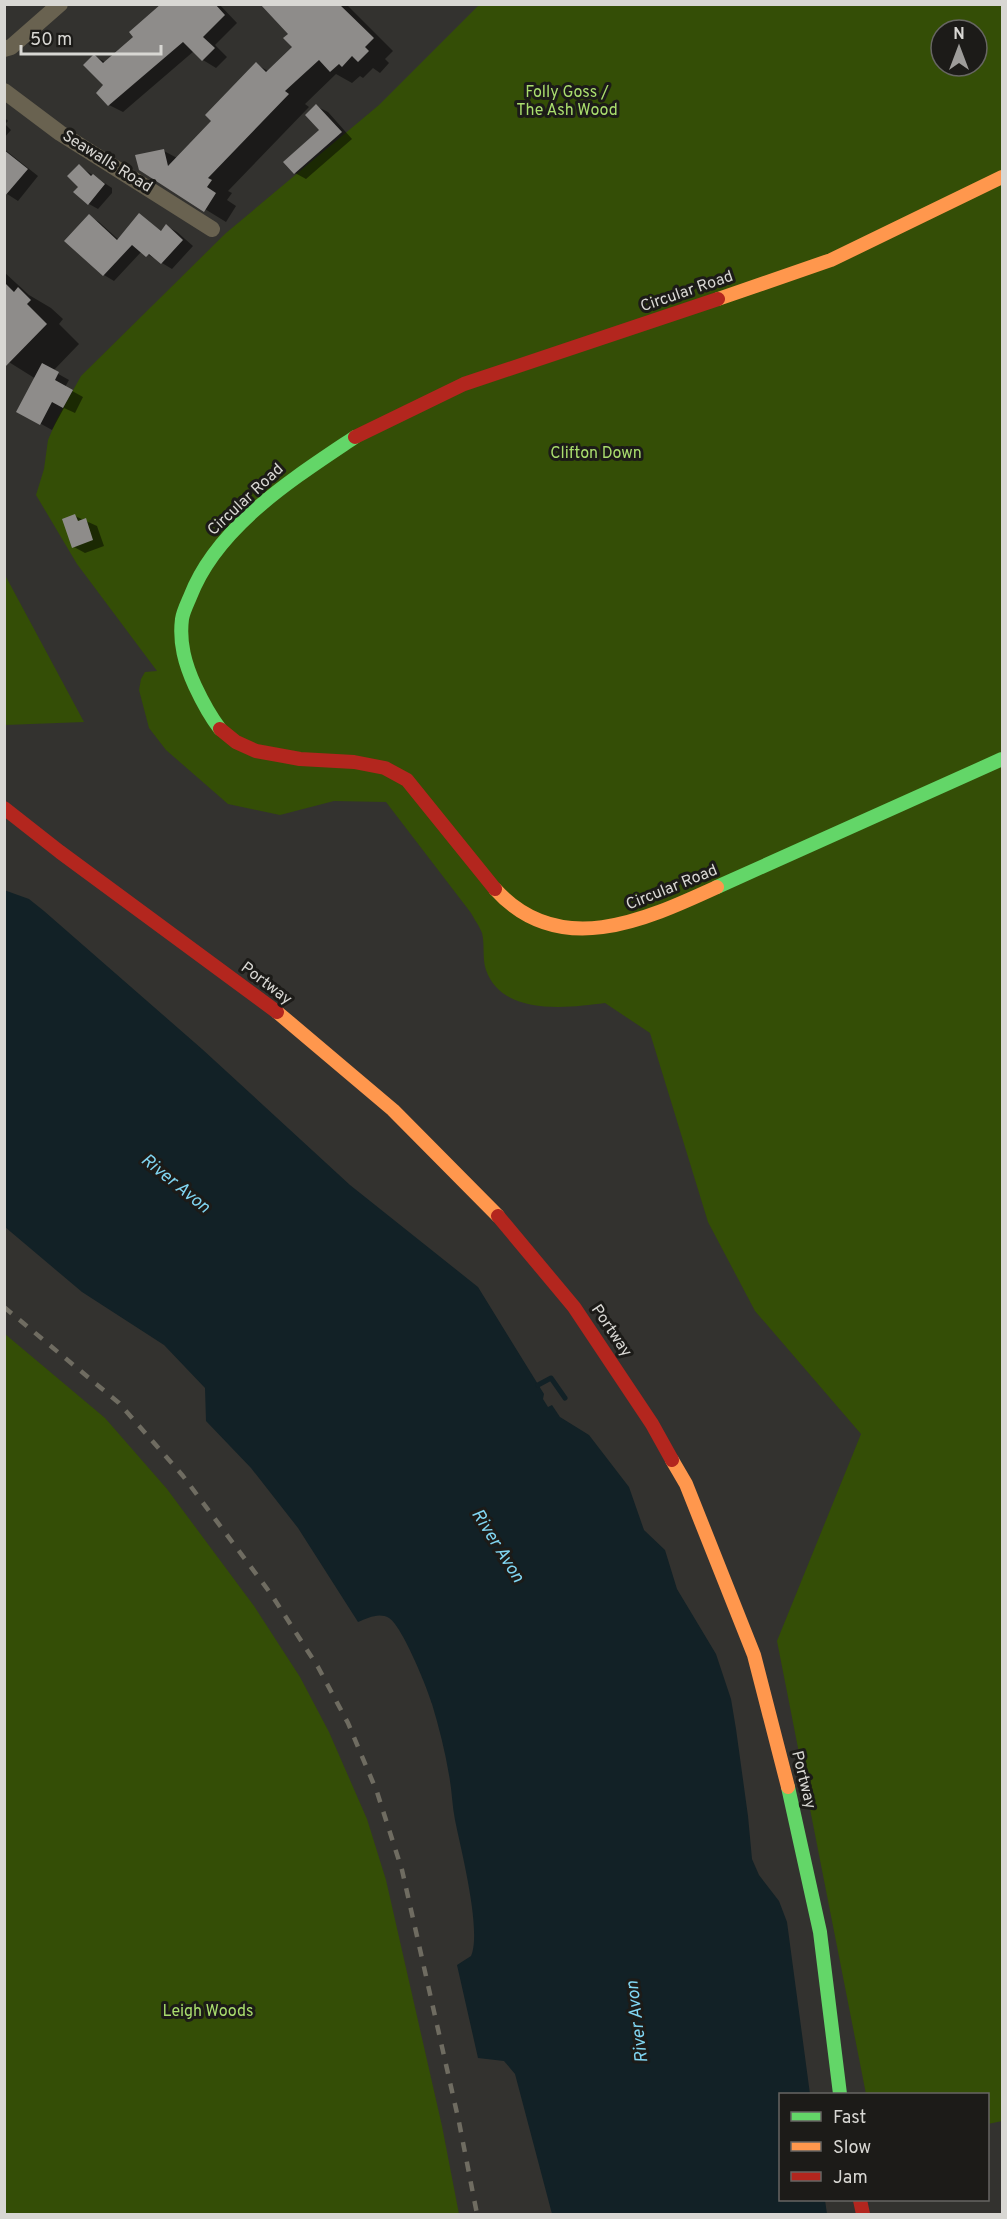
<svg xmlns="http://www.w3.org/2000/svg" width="1007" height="2219" viewBox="0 0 1007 2219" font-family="Overpass,sans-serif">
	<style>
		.green { fill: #344e06; fill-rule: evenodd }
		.water { fill: #122126 }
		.shadow { fill: #0007 }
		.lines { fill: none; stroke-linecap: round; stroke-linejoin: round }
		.stream { stroke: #122126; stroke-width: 5 }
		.building { fill: #8e8c8a }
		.street { stroke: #696250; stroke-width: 16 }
		.fast { stroke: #63d668; stroke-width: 14 }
		.slow { stroke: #ff974d; stroke-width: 14 }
		.jam { stroke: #b3261e; stroke-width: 14 }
		.rail { stroke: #6f6c61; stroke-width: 4.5; stroke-dasharray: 10 10; stroke-linecap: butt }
		.labels { text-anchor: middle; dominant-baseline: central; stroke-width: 6; stroke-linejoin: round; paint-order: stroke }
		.park-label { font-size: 16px; fill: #aade6e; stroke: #1c1b18 }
		.street-label { font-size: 16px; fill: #d8d7d3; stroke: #1c1b18 }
		.water-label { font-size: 18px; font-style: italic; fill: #80d5f1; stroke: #1c1b18 }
	</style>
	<rect width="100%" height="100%" fill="#33322f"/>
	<path class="green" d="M479,5H1002V2121L988,2124V2094H866L777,1641L861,1434L755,1311L708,1222L650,1033L605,1003C567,1008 502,1016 486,970C482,958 485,945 482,933C480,927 474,919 471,913L386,802L334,801L280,815L228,804L166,750L149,728L139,690L141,679L145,672L157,671L77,564L36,495L44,469L48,440L57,419L81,376L226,233L379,105ZM941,30H977V66H941Z
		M5,575L84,722L5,725Z
		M5,1334L105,1418L167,1489L254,1606L300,1677L329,1732L367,1819L386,1880L442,2126L459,2214H5Z"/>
	<path class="water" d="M4,890L29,899L44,911L202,1049L350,1185L478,1287L544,1394L543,1399L548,1407L552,1405L560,1417L589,1435L629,1487L644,1530L665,1550L677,1589L716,1654L731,1699L736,1729L748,1816L752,1859L759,1875L779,1901L787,1922L810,2094H780V2200H825L827,2214H552L515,2074L504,2061L478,2058L457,1965L471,1956C482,1931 461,1850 455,1820C452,1805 452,1790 449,1775C445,1751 439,1727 432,1704C427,1687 402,1626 389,1618C379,1612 368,1618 358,1622L298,1528L251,1468L206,1421L205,1388L164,1345L82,1292L5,1227Z"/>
	<path class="shadow" d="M163,4H219L237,23L215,45L227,57L216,68L203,60L194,51L123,112L109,105L105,85L94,56L105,62L135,37Z
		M287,4H346L393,51L385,59L389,63L380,73L373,68L363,78L360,76L352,83L336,74L305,104L309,107L228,191L232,193L227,200L236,206L226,222L140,169L164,151L177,158L213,121L256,64L268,71L294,47L290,34Z
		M316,106L328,112L352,139L306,179L295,173L321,130Z
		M4,117L8,121L5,124L11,130L4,138Z
		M4,149L38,176L18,201L4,192Z
		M79,166L112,188V193L98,209L89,204L80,187Z
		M139,215L161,231L167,226L177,232L193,246L172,269L142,251L114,281L104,275L66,240L89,216L99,222L119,240Z
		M4,272L29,295L51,308L63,319L59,324L79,344L53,371L69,380L65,387L83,397L75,413L64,408L52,430L18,411L36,379L4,359Z
		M75,516L97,526L104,546L85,553L74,547Z"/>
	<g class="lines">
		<path class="stream" d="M538,1385L551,1378L565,1398"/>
	</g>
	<path class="building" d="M161,4H215L225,15L203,37L215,48L202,61L183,42L108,106L96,93L103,85L83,65L94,54L103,63L133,37L129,32Z
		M260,4H339L374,38L365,47L369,51L358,62L352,56L342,67L339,64L330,72L319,60L285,91L289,94L208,178L212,180L207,187L216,193L204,212L139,170L135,155L164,149L168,166L211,121L205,115L256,62L266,72L292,47L283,38L288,34Z
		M316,104L342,132L294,174L283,162L319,130L305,115Z
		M4,150L28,169L4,197Z
		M79,164L91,176L93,174L105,184L88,205L73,192L78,187L67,176Z
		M139,213L161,231L166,224L183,240L161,264L149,254L146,257L132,245L103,276L64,241L89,214L117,240Z
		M4,282L14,292L18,287L31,300L27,304L47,324L4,368Z
		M42,363L59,372L55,380L73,390L63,408L52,402L40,425L16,412Z
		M75,514L78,521L86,518L93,540L72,548L62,519Z"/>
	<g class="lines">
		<path class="street" d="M4,49L11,47L60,4
			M4,91L60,133L212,229"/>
		<path class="fast" d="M220,729C210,716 202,701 195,686C185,664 179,643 182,619C183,612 187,604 190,597C217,526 294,478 355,437
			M717,887L1002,759
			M788,1787L820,1932L840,2094"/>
		<path class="slow" d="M718,299L831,260L1002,177
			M495,889C559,960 645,920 717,887
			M277,1012L393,1110L498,1216
			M672,1460L686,1484L754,1655L788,1787"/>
		<path class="jam" d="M355,437L464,384L718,299
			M220,729L236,742L256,751L300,759L354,762L385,768L407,780L495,889
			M4,808L60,852L277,1012
			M498,1216L574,1307L652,1424L672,1460
			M860,2200L863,2214"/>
		<path class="rail" d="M4,1307L119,1403L183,1476L271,1594L318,1667L348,1723L377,1792L402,1870L459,2122L477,2214"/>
	</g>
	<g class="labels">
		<g class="park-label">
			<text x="567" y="93">Folly Goss /<tspan x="567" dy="18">The Ash Wood</tspan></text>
			<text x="596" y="454">Clifton Down</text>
			<text x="208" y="2012">Leigh Woods</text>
		</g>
		<g class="street-label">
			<text transform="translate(107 162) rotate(32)">Seawalls Road</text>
			<text transform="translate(687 292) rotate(-19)">Circular Road</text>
			<text transform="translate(246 500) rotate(-43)">Circular Road</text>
			<text transform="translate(672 888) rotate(-22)">Circular Road</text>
			<text transform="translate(266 984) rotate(37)">Portway</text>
			<text transform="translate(611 1331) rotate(56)">Portway</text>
			<text transform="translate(803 1780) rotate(76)">Portway</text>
		</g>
		<g class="water-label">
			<text transform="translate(175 1184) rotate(39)">River Avon</text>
			<text transform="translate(497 1546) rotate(58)">River Avon</text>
			<text transform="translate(638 2022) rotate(-97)">River Avon</text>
		</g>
	</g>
	<rect width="1007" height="2219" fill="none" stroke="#d8d7d3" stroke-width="12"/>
	<rect x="779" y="2093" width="210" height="108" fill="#1c1b18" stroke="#676663" stroke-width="1.5"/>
	<rect x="791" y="2112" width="30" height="9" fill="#63d668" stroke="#676663" stroke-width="1.5"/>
	<text x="833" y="2123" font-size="18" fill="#d8d7d3">Fast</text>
	<rect x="791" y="2142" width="30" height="9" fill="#ff974d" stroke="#676663" stroke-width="1.5"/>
	<text x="833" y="2153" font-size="18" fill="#d8d7d3">Slow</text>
	<rect x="791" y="2172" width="30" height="9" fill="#b3261e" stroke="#676663" stroke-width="1.5"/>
	<text x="833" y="2183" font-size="18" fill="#d8d7d3">Jam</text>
	<g transform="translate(959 48)"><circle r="28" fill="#1c1b18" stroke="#676663" stroke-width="1.5"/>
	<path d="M0-4.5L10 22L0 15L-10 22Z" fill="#9e9d9a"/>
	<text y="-9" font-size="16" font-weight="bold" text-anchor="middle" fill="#d8d7d3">N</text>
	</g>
	<path d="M21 45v9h140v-9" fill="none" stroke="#d8d7d3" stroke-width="3"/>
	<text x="30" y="45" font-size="18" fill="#d8d7d3" stroke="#1c1b18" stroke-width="4.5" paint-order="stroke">50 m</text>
</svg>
